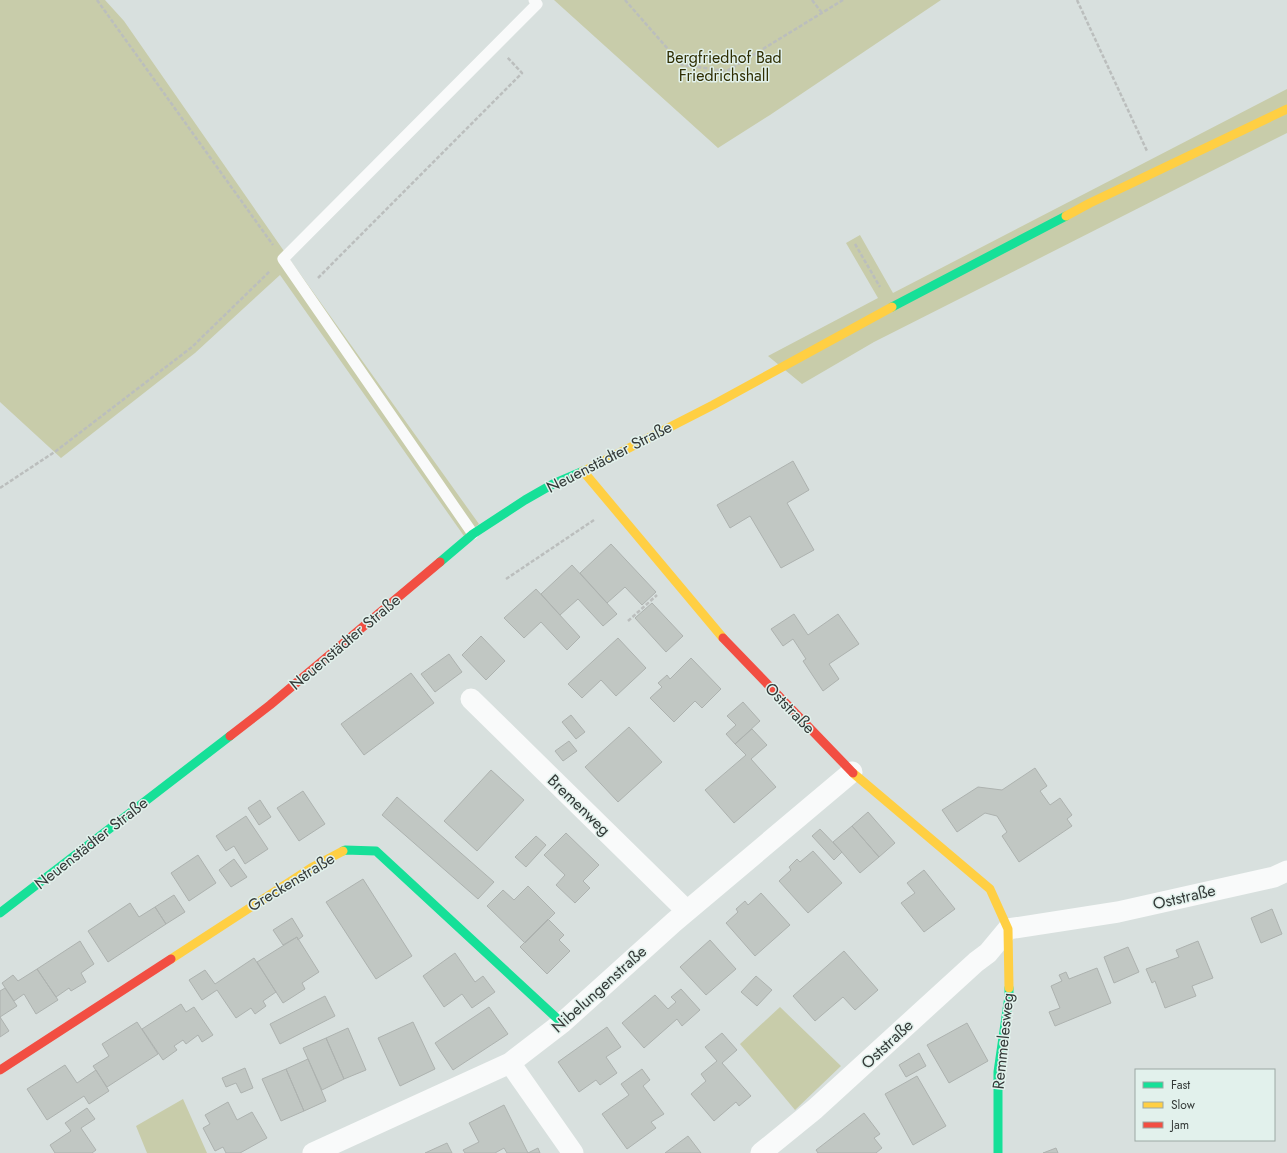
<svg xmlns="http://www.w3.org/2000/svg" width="1287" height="1153" viewBox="0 0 1287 1153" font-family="Jost,sans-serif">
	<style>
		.green { fill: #c8ccaa }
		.building { fill: #c1c7c3; stroke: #adb2af }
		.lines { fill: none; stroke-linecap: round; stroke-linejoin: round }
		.path { stroke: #bbbebd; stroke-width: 2.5; stroke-dasharray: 4 2; stroke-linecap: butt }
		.lane { stroke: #f9fafa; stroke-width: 11 }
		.street { stroke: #f9fafa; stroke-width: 21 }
		.fast { stroke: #16e098; stroke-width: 9 }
		.slow { stroke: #ffcf43; stroke-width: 9 }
		.jam { stroke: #f24e42; stroke-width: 9 }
		.labels { text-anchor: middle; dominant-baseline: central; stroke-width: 3; stroke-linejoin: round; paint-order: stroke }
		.park-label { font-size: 16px; fill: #2f2e02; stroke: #e2f1ec }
		.street-label { font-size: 16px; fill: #343a38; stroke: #e2f1ec }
	</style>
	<rect width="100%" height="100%" fill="#d8e0de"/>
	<path class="green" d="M0,0H105L124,21L293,264L479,524L464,536L280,275L195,353L61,458L0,402Z
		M554,0H941L770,115L718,148Z
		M1287,89V133L874,342L802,384L768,356L878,298L846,243L860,235L893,293Z
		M780,1007L841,1066L795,1110L740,1044Z
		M183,1099L207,1153H147L136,1126Z"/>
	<path class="building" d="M793,461L809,490L787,503L814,550L781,568L750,516L730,528L717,505Z
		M611,544L656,592L642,605L625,587L607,603L580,573Z
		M572,565L617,614L603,626L578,599L560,615L541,594Z
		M536,589L580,637L567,650L541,622L524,638L504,618Z
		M652,603L683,636L666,652L635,618Z
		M794,614L808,635L838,614L859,644L829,664L839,679L823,691L803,661L806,659L793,639L783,646L771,629Z
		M481,636L505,661L486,680L462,655Z
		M618,638L646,668L616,696L601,680L582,698L568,684Z
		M449,654L462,672L435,692L421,674Z
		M691,658L721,689L702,708L695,701L674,722L650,698L662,687L658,683L667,675L670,679Z
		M411,673L434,703L364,755L341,724Z
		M743,702L760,721L735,744L726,734L736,725L727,716Z
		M571,715L585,732L576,739L562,722Z
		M629,727L662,762L618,802L585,767Z
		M752,729L767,745L751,759L776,787L734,823L705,790L746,755L735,744Z
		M569,741L577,751L563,761L555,751Z
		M1035,768L1047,786L1040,791L1050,805L1060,798L1072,815L1067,819L1072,826L1019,862L1002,836L1007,832L997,816L985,813L957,832L942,810L978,787L1002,790Z
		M491,770L524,800L477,851L444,821Z
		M303,791L325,824L299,841L277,808Z
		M397,797L494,882L478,899L382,815Z
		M260,800L271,817L259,825L248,808Z
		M868,812L895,843L879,857L852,826Z
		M246,816L268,849L245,864L234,846L226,851L216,836Z
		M852,826L879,857L860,873L833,842Z
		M820,829L842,852L834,860L812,836Z
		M566,833L599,865L583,881L590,888L575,903L556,885L565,875L544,855Z
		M536,836L546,845L526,867L515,857Z
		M813,851L842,883L808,913L779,881L791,870L789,867L797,859L800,862Z
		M198,855L216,883L189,901L171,873Z
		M234,859L247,877L231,887L219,870Z
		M924,870L955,909L924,932L901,903L915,893L907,883Z
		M363,879L412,956L376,979L326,902Z
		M528,886L555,913L525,943L487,906L503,890L514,900Z
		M761,893L790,925L755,956L726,923L738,912L736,909L745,901L748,905Z
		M174,895L185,912L166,924L155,907Z
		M130,903L139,917L155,907L166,924L108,962L88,931Z
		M1272,909L1282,934L1261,943L1251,918Z
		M292,918L303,936L298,940L297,937L283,945L273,930Z
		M548,919L564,935L559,940L570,951L547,974L520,947Z
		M297,937L319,972L302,983L305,989L283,1003L257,962Z
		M710,940L736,969L706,995L680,967Z
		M80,941L94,964L81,973L86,982L71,991L69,988L56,997L37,969Z
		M1198,941L1213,978L1192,986L1196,996L1165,1008L1155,981L1152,983L1146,969L1179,957L1176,950Z
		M1128,947L1139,972L1114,983L1104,957Z
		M844,951L878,990L855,1010L843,997L815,1021L793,996Z
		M455,953L475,982L483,976L495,992L472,1008L462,994L444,1007L423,976Z
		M254,958L276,992L263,1001L266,1006L255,1014L251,1008L236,1018L217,990L202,1000L189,980L205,970L215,984Z
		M1097,968L1111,1003L1055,1026L1049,1012L1060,1008L1051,986L1062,981L1059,975L1066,972L1069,979Z
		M37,969L58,1000L36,1014L24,994L14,1001L2,983L13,975L18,981Z
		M756,976L772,990L757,1006L741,992Z
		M5,988L17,1006L0,1017V991Z
		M681,989L700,1010L682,1026L677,1019L644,1048L622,1023L655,995L668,1009L676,1002L671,997Z
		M325,996L335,1016L280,1044L270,1024Z
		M181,1004L186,1012L194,1007L213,1035L202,1042L198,1035L186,1044L183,1040L174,1046L177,1050L163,1060L142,1029Z
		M489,1007L508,1034L453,1070L435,1043Z
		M0,1017L9,1031L0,1037Z
		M137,1022L158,1054L107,1087L93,1066L109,1056L102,1044Z
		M413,1022L435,1069L400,1086L378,1038Z
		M967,1023L988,1061L949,1083L927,1045Z
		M607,1027L621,1047L606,1057L617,1073L600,1085L596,1080L579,1092L558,1062Z
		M348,1028L366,1070L344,1079L326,1038Z
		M722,1033L737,1050L722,1063L751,1096L739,1106L736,1102L714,1121L691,1094L706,1081L701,1074L717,1061L705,1047Z
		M326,1038L344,1079L322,1090L303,1048Z
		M919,1053L926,1066L906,1077L899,1065Z
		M308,1059L326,1101L304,1111L286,1069Z
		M65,1065L77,1083L96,1070L109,1091L89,1104L84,1096L47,1120L27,1089Z
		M245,1068L253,1088L241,1093L236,1083L226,1087L222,1078Z
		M286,1069L304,1111L281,1121L262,1079Z
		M642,1069L650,1080L643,1086L664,1114L651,1122L656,1128L627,1149L602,1114L629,1095L621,1084Z
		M917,1076L946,1126L913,1145L885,1094Z
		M228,1102L237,1120L252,1112L267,1138L240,1153H226L223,1147L215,1151L203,1128L210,1124L205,1115Z
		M504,1105L528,1153L538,1148L540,1153H507L504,1148L495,1153H465L463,1150L479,1142L469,1123Z
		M87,1108L95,1119L81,1128L96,1150L92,1153H55L50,1145L71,1131L65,1123Z
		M864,1113L880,1134L874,1138L882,1148L876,1153H818L816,1150Z
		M688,1136L701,1153H665Z
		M447,1143L452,1153H425Z
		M1056,1148L1058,1153H1043Z"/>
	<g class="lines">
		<path class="path" d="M97,0L273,245
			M625,0L682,65L727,71L843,0
			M812,0L822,13
			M1077,0L1147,151
			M855,244L880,287
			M318,278L522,73L507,57
			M0,488L56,451L192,347L270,271
			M506,579L594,520
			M628,621L657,595"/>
		<path class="lane" d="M473,534L283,259L537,4L534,0"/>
		<path class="street" d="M471,699L687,911
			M510,1063L573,1153
			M313,1153L510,1063L562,1023L674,922L852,772
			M761,1153L815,1109L976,962L988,953L1008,929L1118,912L1274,877L1287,871"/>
		<path class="fast" d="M892,307L1066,216
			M440,562L473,534L525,500L553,484L586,470
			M343,851L345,850L376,851L562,1023
			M0,913L230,736
			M998,1153V1072L1009,996V988"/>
		<path class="slow" d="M1066,216L1090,203L1287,109
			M586,470L713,405L892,307
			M583,471L723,638
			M853,773L990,889L1008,929L1009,988
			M171,959L311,868L343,851"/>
		<path class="jam" d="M723,638L853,773
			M230,736L270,705L440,562
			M0,1070L171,959"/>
	</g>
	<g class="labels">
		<g class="park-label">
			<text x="724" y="57">Bergfriedhof Bad<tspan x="724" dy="18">Friedrichshall</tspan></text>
		</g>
		<g class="street-label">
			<text transform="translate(609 457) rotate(-27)">Neuenstädter Straße</text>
			<text transform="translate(345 642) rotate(-40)">Neuenstädter Straße</text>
			<text transform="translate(790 708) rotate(46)">Oststraße</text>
			<text transform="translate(579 805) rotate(44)">Bremenweg</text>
			<text transform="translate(91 843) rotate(-38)">Neuenstädter Straße</text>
			<text transform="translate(291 882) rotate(-31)">Greckenstraße</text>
			<text transform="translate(1184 897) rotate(-13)">Oststraße</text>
			<text transform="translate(599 989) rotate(-42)">Nibelungenstraße</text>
			<text transform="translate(1003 1041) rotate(-84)">Remmelesweg</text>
			<text transform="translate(887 1044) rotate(-43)">Oststraße</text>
		</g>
	</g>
	<rect x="1135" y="1069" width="140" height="72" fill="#e2f1ec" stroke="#9ca8a4"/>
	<rect x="1143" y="1082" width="20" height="6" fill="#16e098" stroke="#9ca8a4"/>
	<text x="1171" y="1089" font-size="12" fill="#343a38">Fast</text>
	<rect x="1143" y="1102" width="20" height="6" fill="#ffcf43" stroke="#9ca8a4"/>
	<text x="1171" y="1109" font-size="12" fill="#343a38">Slow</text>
	<rect x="1143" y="1122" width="20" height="6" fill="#f24e42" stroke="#9ca8a4"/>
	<text x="1171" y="1129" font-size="12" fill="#343a38">Jam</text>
</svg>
